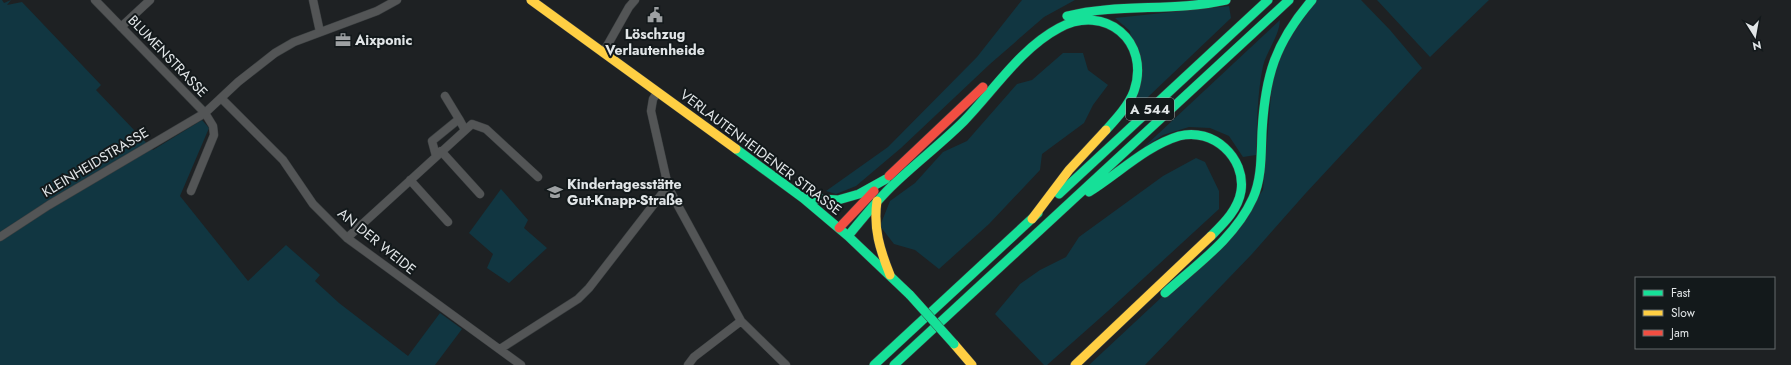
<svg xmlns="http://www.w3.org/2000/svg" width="1791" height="365" viewBox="0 0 1791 365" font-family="Jost,sans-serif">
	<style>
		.green { fill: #113641 }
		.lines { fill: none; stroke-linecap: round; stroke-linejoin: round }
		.street-casing { stroke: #3b3f40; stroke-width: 9 }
		.fast-casing { stroke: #3b3f40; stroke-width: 10 }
		.slow-casing { stroke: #3b3f40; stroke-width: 10 }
		.jam-casing { stroke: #3b3f40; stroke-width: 10 }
		.street { stroke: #535556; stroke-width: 8 }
		.fast { stroke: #16e098; stroke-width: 9 }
		.slow { stroke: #ffcf43; stroke-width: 9 }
		.jam { stroke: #f24e42; stroke-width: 9 }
		.fast-bridge-casing { stroke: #3b3f40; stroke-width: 10; stroke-linecap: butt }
		.fast-bridge { stroke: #16e098; stroke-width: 9 }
		.labels { text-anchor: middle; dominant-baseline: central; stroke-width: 4; stroke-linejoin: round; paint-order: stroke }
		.shield { fill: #13191b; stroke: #a3a8aa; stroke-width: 1 }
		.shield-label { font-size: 13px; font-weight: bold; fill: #e1e5e7 }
		.poi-label { font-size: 14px; font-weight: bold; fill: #e1e5e7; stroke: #13191b; text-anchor: start }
		.street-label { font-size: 14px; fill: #e1e5e7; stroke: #13191b }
	</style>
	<rect width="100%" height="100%" fill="#1e2123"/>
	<path class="green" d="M0,0H2L4,3L11,0L7,5L22,2L101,85L96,90L153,150L202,120L209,128L180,196L248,281L286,245L320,275L315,281L339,303L408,356L440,313L462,329L435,365H0Z
		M1022,0H1075L1044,17L990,64L901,148L856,186L836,194L826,191L888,147L977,57Z
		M1317,0H1361L1390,30L1422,68L1305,194L1252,254L1145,365H1089L1239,225L1263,190L1272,83L1283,46Z
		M1377,0H1489L1430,57Z
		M1229,6L1231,18L1127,117L1138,92L1130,31L1115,18Z
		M1280,20C1279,37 1267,50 1263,66C1257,94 1257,127 1256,155L1243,157L1229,136L1210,128L1189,127L1163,135L1143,148Z
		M1063,53H1083L1088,70L1108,85L1093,105L1084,123L1042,154L1040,170L989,224L939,269L915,250L894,244L880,226L890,201L915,183L943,152L967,141L1017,84L1032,80Z
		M1196,158L1205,162L1219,191V209L1108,311L1047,365H1044L995,314L1020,284L1040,270L1066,257L1079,237L1163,176Z
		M501,189L528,220L524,228L547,248L509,283L487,268L493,254L469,233Z"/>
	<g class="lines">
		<defs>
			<path id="street" d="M95,0L205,113L213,126L214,135L191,191
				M313,0L320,32
				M121,27L150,0
				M603,53L629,7L635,0
				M657,93L653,99L651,111L668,186L676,202L741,321L786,365
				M445,96L459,119
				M221,98L283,160L313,204L347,238L521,365
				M441,151L480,194
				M436,156L432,141L459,119L465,130
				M410,180L448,222
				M0,237L49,205L205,113L238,82L275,53L294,42L377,11L397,0
				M347,238L472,124L486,129L538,177
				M500,349L578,299L589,288L668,186
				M688,365L694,357L741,321"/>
			<path id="fast" d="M1067,16C1119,3 1173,12 1226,0
				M736,149L803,198L848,236L910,295
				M1089,192C1118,174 1146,146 1179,136C1213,127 1246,158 1241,191C1238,210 1223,224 1211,236
				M1059,194L1268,0
				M803,198L838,200L859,194L886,179
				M848,236C863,218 877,200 894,184C917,162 942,143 964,121C994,90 1021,48 1059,28C1105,3 1151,41 1134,91C1129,105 1116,119 1106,130
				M1165,293C1196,265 1235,238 1253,198C1262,178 1261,154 1262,132C1265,76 1275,43 1312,0
				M874,365L1038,213
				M894,365L1289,0"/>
			<path id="slow" d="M531,0L736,149
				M877,201C873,228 880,250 890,275
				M1032,219L1069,170L1106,130
				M954,344L972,365
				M1075,365L1211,236"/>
			<path id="jam" d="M889,176L983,87
				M839,228L874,191"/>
		</defs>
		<use href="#street" class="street-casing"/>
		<use href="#fast" class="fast-casing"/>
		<use href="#slow" class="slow-casing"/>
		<use href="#jam" class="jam-casing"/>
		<use href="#street" class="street"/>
		<use href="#fast" class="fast"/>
		<use href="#slow" class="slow"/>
		<use href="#jam" class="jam"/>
		<defs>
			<path id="fast-bridge" d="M910,295L954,344"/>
		</defs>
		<use href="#fast-bridge" class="fast-bridge-casing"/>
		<use href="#fast-bridge" class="fast-bridge"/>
	</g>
	<defs>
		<symbol id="civic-bare" viewBox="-9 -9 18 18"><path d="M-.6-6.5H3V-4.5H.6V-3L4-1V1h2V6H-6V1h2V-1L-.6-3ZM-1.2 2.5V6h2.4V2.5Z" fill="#9da0a2" stroke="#13191b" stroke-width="2.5" paint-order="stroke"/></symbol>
		<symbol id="office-bare" viewBox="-9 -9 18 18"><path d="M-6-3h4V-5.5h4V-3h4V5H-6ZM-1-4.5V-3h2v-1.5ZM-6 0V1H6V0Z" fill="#9da0a2" stroke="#13191b" stroke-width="2.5" paint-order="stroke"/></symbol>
		<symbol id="school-bare" viewBox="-9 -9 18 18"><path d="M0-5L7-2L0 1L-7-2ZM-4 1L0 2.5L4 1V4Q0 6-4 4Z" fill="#9da0a2" stroke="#13191b" stroke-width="2.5" paint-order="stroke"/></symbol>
	</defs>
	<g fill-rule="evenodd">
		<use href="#civic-bare" x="644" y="4" width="22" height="22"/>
		<use href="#office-bare" x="332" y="29" width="22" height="22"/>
		<use href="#school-bare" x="544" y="181" width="22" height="22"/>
	</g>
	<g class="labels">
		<rect class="shield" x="1126" y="98" width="48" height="22" rx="3"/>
		<g class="shield-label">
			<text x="1150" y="109">A 544</text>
		</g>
		<g class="poi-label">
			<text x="655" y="34" text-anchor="middle">Löschzug<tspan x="655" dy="16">Verlautenheide</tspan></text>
			<text x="355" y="40">Aixponic</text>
			<text x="567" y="184">Kindertagesstätte<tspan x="567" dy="16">Gut-Knapp-Straße</tspan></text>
		</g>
		<g class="street-label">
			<text transform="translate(168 56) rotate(46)">BLUMENSTRASSE</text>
			<text transform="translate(761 152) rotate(37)">VERLAUTENHEIDENER STRASSE</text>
			<text transform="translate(95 162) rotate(-31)">KLEINHEIDSTRASSE</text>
			<text transform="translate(377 241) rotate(39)">AN DER WEIDE</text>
		</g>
	</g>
	<rect x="1635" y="277" width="140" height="72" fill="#13191b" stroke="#656b6d"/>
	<rect x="1643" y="290" width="20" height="6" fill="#16e098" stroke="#656b6d"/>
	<text x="1671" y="297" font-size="12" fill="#e1e5e7">Fast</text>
	<rect x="1643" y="310" width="20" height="6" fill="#ffcf43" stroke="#656b6d"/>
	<text x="1671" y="317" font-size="12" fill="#e1e5e7">Slow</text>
	<rect x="1643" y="330" width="20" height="6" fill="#f24e42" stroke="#656b6d"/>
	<text x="1671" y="337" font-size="12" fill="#e1e5e7">Jam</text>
	<g transform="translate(1755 36) rotate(169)" stroke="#13191b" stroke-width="3" paint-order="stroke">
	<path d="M0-3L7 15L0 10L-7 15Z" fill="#e1e5e7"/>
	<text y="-6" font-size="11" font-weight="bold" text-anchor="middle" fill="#e1e5e7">N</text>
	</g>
</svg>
